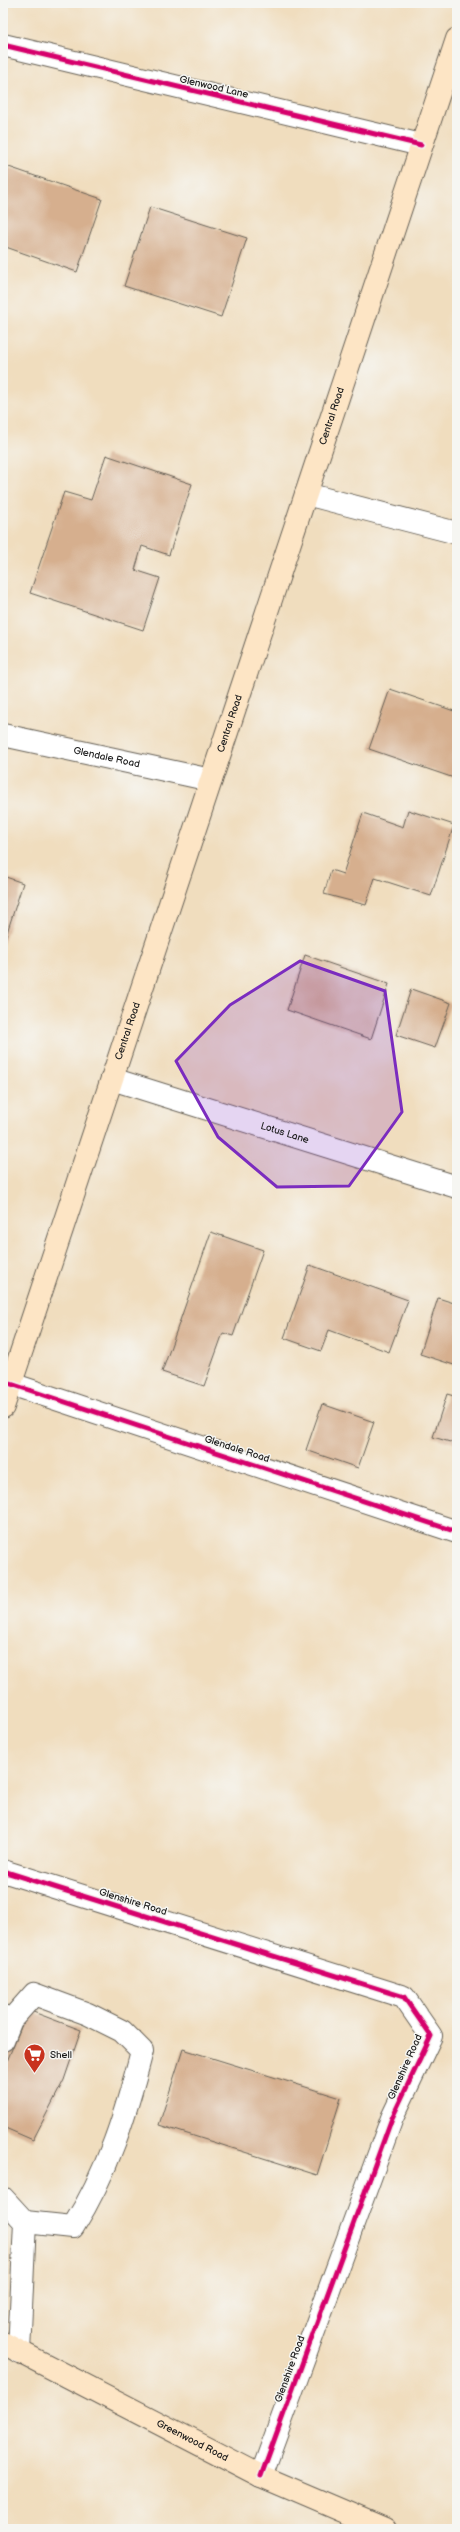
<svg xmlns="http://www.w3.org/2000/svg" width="460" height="2532" viewBox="0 0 460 2532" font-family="'Balsamiq Sans',sans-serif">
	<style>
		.building { fill: #d6af8e }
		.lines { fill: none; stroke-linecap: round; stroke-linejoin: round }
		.service-casing { stroke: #666055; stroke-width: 24 }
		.minor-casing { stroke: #666055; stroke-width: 24 }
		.secondary-casing { stroke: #666055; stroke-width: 24 }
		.service { stroke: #fff; stroke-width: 22 }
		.minor { stroke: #fff; stroke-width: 22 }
		.secondary { stroke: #fde5c5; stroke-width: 22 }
		.cycleway-casing { stroke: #f6f6f2; stroke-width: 8 }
		.cycleway { stroke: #d6006c; stroke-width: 5 }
		.marked { fill: #7b2cbf; fill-opacity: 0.2; stroke: #7b2cbf; stroke-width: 3; stroke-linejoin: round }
		.labels { text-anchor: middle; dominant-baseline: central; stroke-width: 3; stroke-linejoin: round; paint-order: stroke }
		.street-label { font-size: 10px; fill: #1c1c1c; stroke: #f6f6f2 }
		.poi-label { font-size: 10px; fill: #1c1c1c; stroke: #f6f6f2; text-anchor: start }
	</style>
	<rect width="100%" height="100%" fill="#f6f6f2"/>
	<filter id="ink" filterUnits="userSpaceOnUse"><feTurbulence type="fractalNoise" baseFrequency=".025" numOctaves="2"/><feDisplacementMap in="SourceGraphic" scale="8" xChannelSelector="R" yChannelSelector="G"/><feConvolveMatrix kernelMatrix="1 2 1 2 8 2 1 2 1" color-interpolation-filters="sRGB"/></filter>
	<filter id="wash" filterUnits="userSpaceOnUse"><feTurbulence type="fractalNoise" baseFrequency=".012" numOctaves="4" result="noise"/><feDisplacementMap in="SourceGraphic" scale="16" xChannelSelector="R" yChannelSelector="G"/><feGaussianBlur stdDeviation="0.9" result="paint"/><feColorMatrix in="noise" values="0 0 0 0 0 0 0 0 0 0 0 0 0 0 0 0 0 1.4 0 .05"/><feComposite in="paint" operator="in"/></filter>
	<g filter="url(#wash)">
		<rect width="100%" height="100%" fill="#f0ddbe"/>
		<g id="blocks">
			<path class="building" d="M3,165L102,199L77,272L3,246Z
				M150,207L247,238L221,317L124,286Z
				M106,455L192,484L169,555L142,546L135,570L160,578L143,630L30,593L64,492L91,500Z
				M390,689L457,712V779L369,749Z
				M408,810L454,825L431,896L375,878L366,905L324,894L331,870L343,874L363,813L403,827Z
				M3,876L23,883L3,945Z
				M305,955L389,984L371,1039L287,1010Z
				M411,989L451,1003L435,1048L396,1035Z
				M211,1232L263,1250L233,1336L223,1333L204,1386L162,1372Z
				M310,1265L408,1300L389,1352L329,1330L321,1351L284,1338Z
				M438,1298L457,1304V1366L420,1354Z
				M457,1389V1444L433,1437L447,1394L454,1396Z
				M322,1404L374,1422L358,1468L306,1450Z
				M28,2010L81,2030L64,2080L33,2140L3,2127V2071Z
				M183,2049L341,2098L317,2175L159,2125Z"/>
		</g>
	</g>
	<g filter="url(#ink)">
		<use href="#blocks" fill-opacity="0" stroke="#666055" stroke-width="1"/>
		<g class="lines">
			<defs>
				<path id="service" d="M3,2016L11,2020L3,2040
					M11,2020L34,1994L88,2014L122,2031L142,2051C126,2113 108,2172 73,2227L25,2222
					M3,2198L25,2222L19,2352"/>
				<g id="minor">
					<path d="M3,45L421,145"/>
					<path d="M306,494L457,533"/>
					<path id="s1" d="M3,735L211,780"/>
					<path id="s2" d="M112,1079L457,1187"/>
					<path d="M11,1384L457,1532"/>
					<path d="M3,1871L404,1997L431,2036L392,2118L261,2476"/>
				</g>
				<g id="secondary">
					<path id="s3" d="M3,1407L457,39"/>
					<path id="s4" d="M3,2343L261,2476L385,2529"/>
				</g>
			</defs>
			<use href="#service" class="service-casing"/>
			<use href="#minor" class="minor-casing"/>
			<use href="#secondary" class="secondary-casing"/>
			<use href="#service" class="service"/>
			<use href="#minor" class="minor"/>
			<use href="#secondary" class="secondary"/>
			<defs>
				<path id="cycleway" d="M3,45L421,145
					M11,1384L457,1532
					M3,1871L404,1997L431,2036L392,2118L261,2476"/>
			</defs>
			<use href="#cycleway" class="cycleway-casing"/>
			<use href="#cycleway" class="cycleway"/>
		</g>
	</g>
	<path class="marked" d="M300,961L385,991L402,1112L349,1186L277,1187L218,1137L176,1061L230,1005Z"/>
	<defs>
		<symbol id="supermarket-pin" viewBox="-11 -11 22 30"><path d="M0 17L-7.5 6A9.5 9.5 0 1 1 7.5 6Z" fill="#c8321e" stroke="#f6f6f2"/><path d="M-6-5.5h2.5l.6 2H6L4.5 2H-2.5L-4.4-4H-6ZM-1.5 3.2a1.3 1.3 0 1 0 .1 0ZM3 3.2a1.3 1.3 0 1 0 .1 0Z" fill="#fff"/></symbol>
	</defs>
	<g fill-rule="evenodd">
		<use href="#supermarket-pin" x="22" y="2042" width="25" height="34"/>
	</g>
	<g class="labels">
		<g class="street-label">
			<text transform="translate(214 87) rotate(13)">Glenwood Lane</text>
			<text stroke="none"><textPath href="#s3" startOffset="1044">Central Road</textPath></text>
			<text stroke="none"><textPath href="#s3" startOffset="720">Central Road</textPath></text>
			<text stroke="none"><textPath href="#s1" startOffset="106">Glendale Road</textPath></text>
			<text stroke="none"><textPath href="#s3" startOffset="396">Central Road</textPath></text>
			<text stroke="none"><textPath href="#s2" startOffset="181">Lotus Lane</textPath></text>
			<text transform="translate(237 1449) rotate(18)">Glendale Road</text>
			<text transform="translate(133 1902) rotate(17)">Glenshire Road</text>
			<text transform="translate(405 2067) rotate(-66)">Glenshire Road</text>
			<text transform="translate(290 2369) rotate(-70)">Glenshire Road</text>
			<text stroke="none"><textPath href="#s4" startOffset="213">Greenwood Road</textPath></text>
		</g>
		<g class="poi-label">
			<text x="50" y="2055">Shell</text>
		</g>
	</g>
	<rect width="460" height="2532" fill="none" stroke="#f6f6f2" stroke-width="16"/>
</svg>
